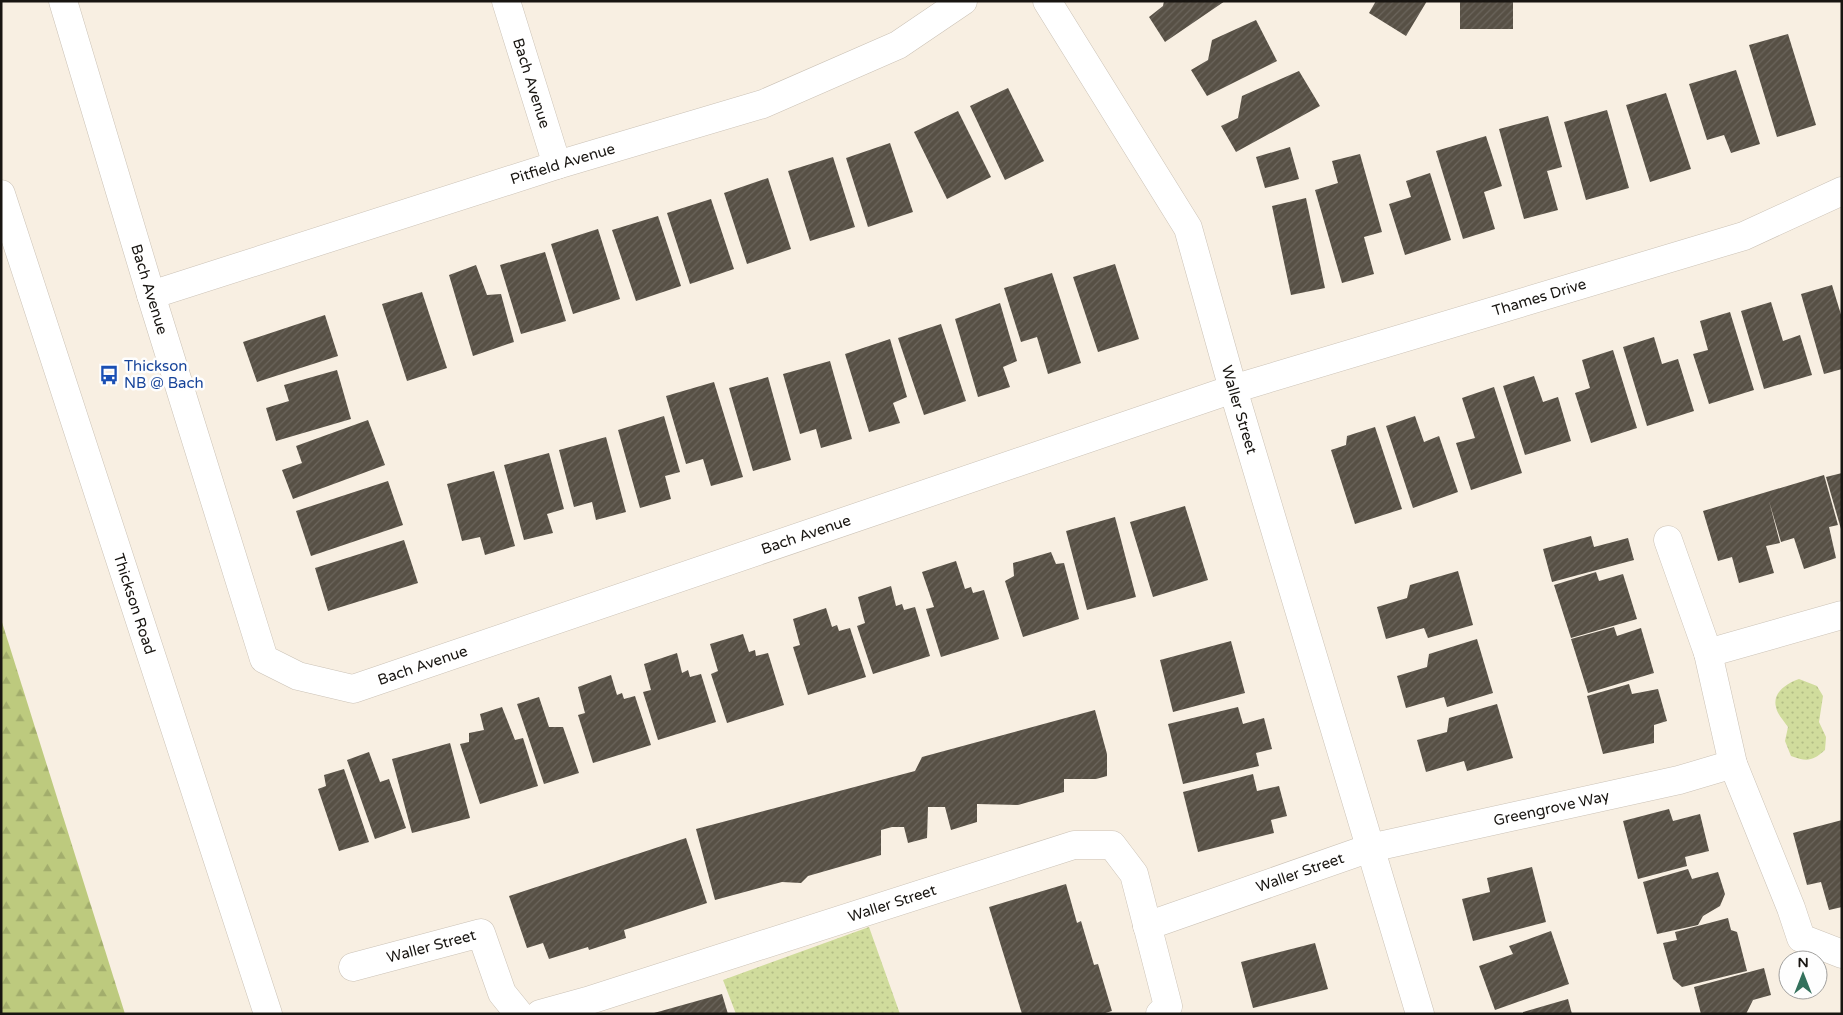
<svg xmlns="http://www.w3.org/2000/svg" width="1843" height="1015" viewBox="0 0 1843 1015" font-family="'Varela Round',sans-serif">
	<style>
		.grass { fill: url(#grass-dots) }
		.forest { fill: url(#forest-firs) }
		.building { fill: url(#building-hatch) }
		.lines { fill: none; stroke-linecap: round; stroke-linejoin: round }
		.minor-casing { stroke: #cbc2b6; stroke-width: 29 }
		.major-casing { stroke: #cbc2b6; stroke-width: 29 }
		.minor { stroke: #fff; stroke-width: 28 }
		.major { stroke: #fff; stroke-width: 28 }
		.labels { text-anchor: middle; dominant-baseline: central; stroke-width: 5; stroke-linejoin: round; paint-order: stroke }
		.street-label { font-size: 15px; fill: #181511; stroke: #fefefe }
		.transit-label { font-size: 15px; fill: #164399; stroke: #fefefe; text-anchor: start }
	</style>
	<defs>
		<pattern id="grass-dots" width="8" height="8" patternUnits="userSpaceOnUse" patternTransform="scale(1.25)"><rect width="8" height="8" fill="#d0dc9c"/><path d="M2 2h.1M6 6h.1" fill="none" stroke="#b2bc85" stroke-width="1.8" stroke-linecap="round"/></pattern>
		<pattern id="forest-firs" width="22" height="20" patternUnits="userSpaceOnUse" patternTransform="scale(1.25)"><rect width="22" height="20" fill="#bdca7e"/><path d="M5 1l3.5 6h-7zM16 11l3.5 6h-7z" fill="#a2ad6c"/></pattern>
		<pattern id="building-hatch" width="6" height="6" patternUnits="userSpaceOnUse" patternTransform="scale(1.25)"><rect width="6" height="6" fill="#575045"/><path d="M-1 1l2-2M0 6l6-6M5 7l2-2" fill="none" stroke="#6b655c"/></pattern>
	</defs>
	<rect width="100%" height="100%" fill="#f8efe2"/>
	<path class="grass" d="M1799,679L1817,686L1823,696L1819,722L1826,737L1825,750C1813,761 1807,762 1791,756L1785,741L1788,727C1784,721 1777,714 1776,707C1772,692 1788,683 1799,679Z
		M869,927L900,1014H736L723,980Z"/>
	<path class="forest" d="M1,619L125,1014H1Z"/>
	<path class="building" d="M1164,1H1225L1165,42L1149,17L1163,6Z
		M1376,1H1427L1406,36L1369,13Z
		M1460,1H1513V29H1460Z
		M1256,20L1277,61L1207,96L1191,70L1208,60L1212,40Z
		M1788,34L1816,125L1777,137L1749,45Z
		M1736,70L1760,144L1731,153L1724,135L1707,140L1689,84Z
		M1299,71L1320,106L1236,152L1221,126L1238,118L1242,96Z
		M1008,88L1044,161L1005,180L970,106Z
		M1666,93L1691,169L1650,182L1626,105Z
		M1607,110L1629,188L1586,200L1564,122Z
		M958,111L991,177L947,199L914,132Z
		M1548,116L1562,167L1547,171L1558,210L1524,219L1499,129Z
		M1486,136L1502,186L1484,192L1495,229L1463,239L1436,151Z
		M890,143L913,212L868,227L846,158Z
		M1290,147L1299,179L1265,188L1256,157Z
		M1360,154L1382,232L1364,237L1374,274L1342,283L1315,190L1338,183L1332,161Z
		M833,157L855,227L810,241L788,171Z
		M1430,173L1451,240L1405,255L1389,204L1411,197L1406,181Z
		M768,178L791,249L747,264L724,193Z
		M1306,198L1325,288L1291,295L1272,206Z
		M711,199L734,269L690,284L667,213Z
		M658,216L681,286L636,301L612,230Z
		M598,229L620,299L573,314L551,244Z
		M545,252L566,321L521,334L500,265Z
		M1115,264L1139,339L1098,352L1073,277Z
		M476,265L487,295L501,294L514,342L473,356L449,275Z
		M1052,273L1081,363L1048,374L1037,337L1021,342L1004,288Z
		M1832,285L1842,318V369L1824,374L1801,294Z
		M422,292L447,368L407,381L382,304Z
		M1771,302L1783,341L1800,335L1812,375L1764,389L1741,311Z
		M1000,303L1017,361L1003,367L1010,387L978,397L955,319Z
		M1730,312L1754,390L1709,404L1693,354L1708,350L1700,321Z
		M325,315L338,356L257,382L243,342Z
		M941,324L966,401L924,415L898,338Z
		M1654,337L1662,364L1678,359L1694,411L1647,426L1623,347Z
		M890,339L907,397L893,403L900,423L869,432L845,354Z
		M1613,350L1637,428L1591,443L1575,393L1590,388L1582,360Z
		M830,361L852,439L821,448L816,429L800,434L783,374Z
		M337,370L351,419L276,441L266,408L289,401L284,385Z
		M1534,376L1543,402L1558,397L1571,441L1525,455L1503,386Z
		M768,377L791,460L753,471L729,388Z
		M714,382L743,477L711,486L703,459L686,464L666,396Z
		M1494,387L1522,473L1471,490L1456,443L1475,438L1462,398Z
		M664,416L680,472L665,476L671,499L640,508L618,430Z
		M1415,416L1424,442L1439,436L1458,492L1413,508L1386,426Z
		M368,420L385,465L293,499L282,470L302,463L296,446Z
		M1375,427L1402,509L1355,524L1331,450L1346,445L1347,436Z
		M606,437L626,512L596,520L592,502L574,507L559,450Z
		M549,453L564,509L547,514L553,533L524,540L504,465Z
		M494,471L515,546L485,555L480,537L462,541L447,484Z
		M1842,473V528L1841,529L1826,477Z
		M1824,475L1838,525L1829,527L1836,558L1804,569L1794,538L1781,542L1769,501L1780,543L1766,546L1774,573L1739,583L1732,557L1718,561L1703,511Z
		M388,481L403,525L311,556L296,511Z
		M1185,506L1208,580L1153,597L1130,522Z
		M1115,517L1136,597L1087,610L1066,531Z
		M1591,536L1594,547L1628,538L1634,560L1552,582L1543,549Z
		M404,540L418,583L328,611L315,568Z
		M1051,552L1056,564L1064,563L1079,619L1023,637L1005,581L1014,576L1013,563Z
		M956,561L965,589L971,587L973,593L984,590L999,639L941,657L926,609L934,607L922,572Z
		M1458,571L1473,625L1428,638L1424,628L1386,639L1377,607L1407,598L1410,585Z
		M1596,572L1599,581L1623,574L1637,619L1571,638L1554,585Z
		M891,586L896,606L902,604L904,610L915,607L930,656L873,674L857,626L865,623L858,597Z
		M826,608L832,627L837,625L839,631L850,628L866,677L808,695L793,647L800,645L793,619Z
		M1614,627L1617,636L1641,628L1654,673L1588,693L1571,639Z
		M743,634L749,652L755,650L756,656L768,653L784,705L727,723L711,674L718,671L710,644Z
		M1477,639L1493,693L1447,707L1444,697L1406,708L1397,676L1427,667L1429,654Z
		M1231,641L1245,693L1173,712L1160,660Z
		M677,653L682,673L688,670L690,677L701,674L716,722L658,740L643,692L651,690L644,664Z
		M611,675L617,695L622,693L624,699L635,696L651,745L593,763L578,715L585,713L578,687Z
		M1629,684L1632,694L1658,689L1667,721L1654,725V743L1603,754L1587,696Z
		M539,697L549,727H563L579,773L544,784L517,704Z
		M1497,704L1513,758L1467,771L1464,761L1426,772L1417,740L1447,732L1449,718Z
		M502,707L515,740L523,738L538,786L480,804L460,744L469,742V733L484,730L480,714Z
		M1238,707L1243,724L1264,718L1272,749L1256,753L1259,766L1183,784L1168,724Z
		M1095,710L1107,754V776L1096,779H1064V792L1018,805L977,804V822L951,830L945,807H928L927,838L908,843L904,827H892L881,830V855L808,876L801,883L782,882L715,900L696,829L915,771L922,757Z
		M450,743L470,818L412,833L392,759Z
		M369,752L380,782L389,779L406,828L375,839L347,760Z
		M344,769L369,842L339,851L318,789L326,786L324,775Z
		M1253,774L1257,791L1279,786L1287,816L1271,820L1274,833L1198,852L1183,792Z
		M1669,809L1673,821L1700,814L1709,851L1685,857L1687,866L1638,879L1623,821Z
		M1842,820V907L1829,910L1821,882L1807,885L1793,833Z
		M686,838L707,903L624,930L626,938L589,950L588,947L549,959L543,943L527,948L509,896Z
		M1532,867L1546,922L1473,941L1462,899L1490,892L1487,878Z
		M1688,869L1692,879L1718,872L1725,894L1720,906L1703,916L1698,925L1657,934L1643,882Z
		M1066,884L1077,923L1081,921L1094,965L1098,964L1112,1011L1102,1014H1022L989,907Z
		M1728,918L1731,930L1737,932L1747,971L1682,987L1673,979L1663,943L1677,940L1675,932Z
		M1551,931L1569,984L1495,1010L1479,966L1513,954L1509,946Z
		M1315,943L1328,989L1253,1008L1241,962Z
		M1764,968L1771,995L1753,1000L1746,1014H1701L1694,987Z
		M722,994L728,1014H654V1013Z
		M1568,999L1572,1014H1523V1012Z"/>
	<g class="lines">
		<defs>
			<g id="minor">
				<path id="s1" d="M63,1L151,295L264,659L298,676L353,689L1233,389L1744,236L1842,191"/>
				<path id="s2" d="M506,1L557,165"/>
				<path id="s3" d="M1047,1L1188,228L1233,389L1420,1014"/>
				<path id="s4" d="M151,295L557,165L763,104L898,45L963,1"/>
				<path d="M1668,540L1708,653L1733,764L1791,908L1801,938L1842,954"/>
				<path d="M1708,653L1842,615"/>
				<path id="s5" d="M1147,926L1370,848L1679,780L1733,764"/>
				<path id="s6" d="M353,967L481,933L502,993L519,1014"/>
				<path id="s7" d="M540,1014L587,1001L1074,845H1112L1134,874L1168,1006L1160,1014"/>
			</g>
			<g id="major">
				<path id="s8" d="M1,194L268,1014"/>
			</g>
		</defs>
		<use href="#minor" class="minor-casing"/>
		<use href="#major" class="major-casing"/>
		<use href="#minor" class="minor"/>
		<use href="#major" class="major"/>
	</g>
	<defs>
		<symbol id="bus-bare" viewBox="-9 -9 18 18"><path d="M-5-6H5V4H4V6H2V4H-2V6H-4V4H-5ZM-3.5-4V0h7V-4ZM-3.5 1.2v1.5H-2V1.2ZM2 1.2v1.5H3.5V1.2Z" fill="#1a4fb4" stroke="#fefefe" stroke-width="2.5" paint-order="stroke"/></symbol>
	</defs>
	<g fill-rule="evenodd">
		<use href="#bus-bare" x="95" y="361" width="28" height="28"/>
	</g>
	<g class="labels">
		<g class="street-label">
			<text stroke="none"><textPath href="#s2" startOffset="86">Bach Avenue</textPath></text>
			<text stroke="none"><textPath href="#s4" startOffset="432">Pitfield Avenue</textPath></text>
			<text stroke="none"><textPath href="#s1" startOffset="301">Bach Avenue</textPath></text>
			<text stroke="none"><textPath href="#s1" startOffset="2032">Thames Drive</textPath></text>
			<text stroke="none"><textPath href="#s3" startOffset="456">Waller Street</textPath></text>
			<text stroke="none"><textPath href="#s1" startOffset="1261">Bach Avenue</textPath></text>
			<text stroke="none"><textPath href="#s8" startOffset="431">Thickson Road</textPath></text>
			<text stroke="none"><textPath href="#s1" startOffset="856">Bach Avenue</textPath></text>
			<text stroke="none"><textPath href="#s5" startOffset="422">Greengrove Way</textPath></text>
			<text stroke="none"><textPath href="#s5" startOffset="162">Waller Street</textPath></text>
			<text stroke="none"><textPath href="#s7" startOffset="369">Waller Street</textPath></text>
			<text stroke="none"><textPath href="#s6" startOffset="81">Waller Street</textPath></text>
		</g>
		<g class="transit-label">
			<text x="124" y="366">Thickson<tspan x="124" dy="17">NB @ Bach</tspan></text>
		</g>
	</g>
	<rect width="1843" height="1015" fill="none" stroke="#181511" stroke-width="5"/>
	<g transform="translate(1803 975)"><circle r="24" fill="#fefefe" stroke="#a2a19f"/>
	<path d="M0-4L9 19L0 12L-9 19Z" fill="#34715c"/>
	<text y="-8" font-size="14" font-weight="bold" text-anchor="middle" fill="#181511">N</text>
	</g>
</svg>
